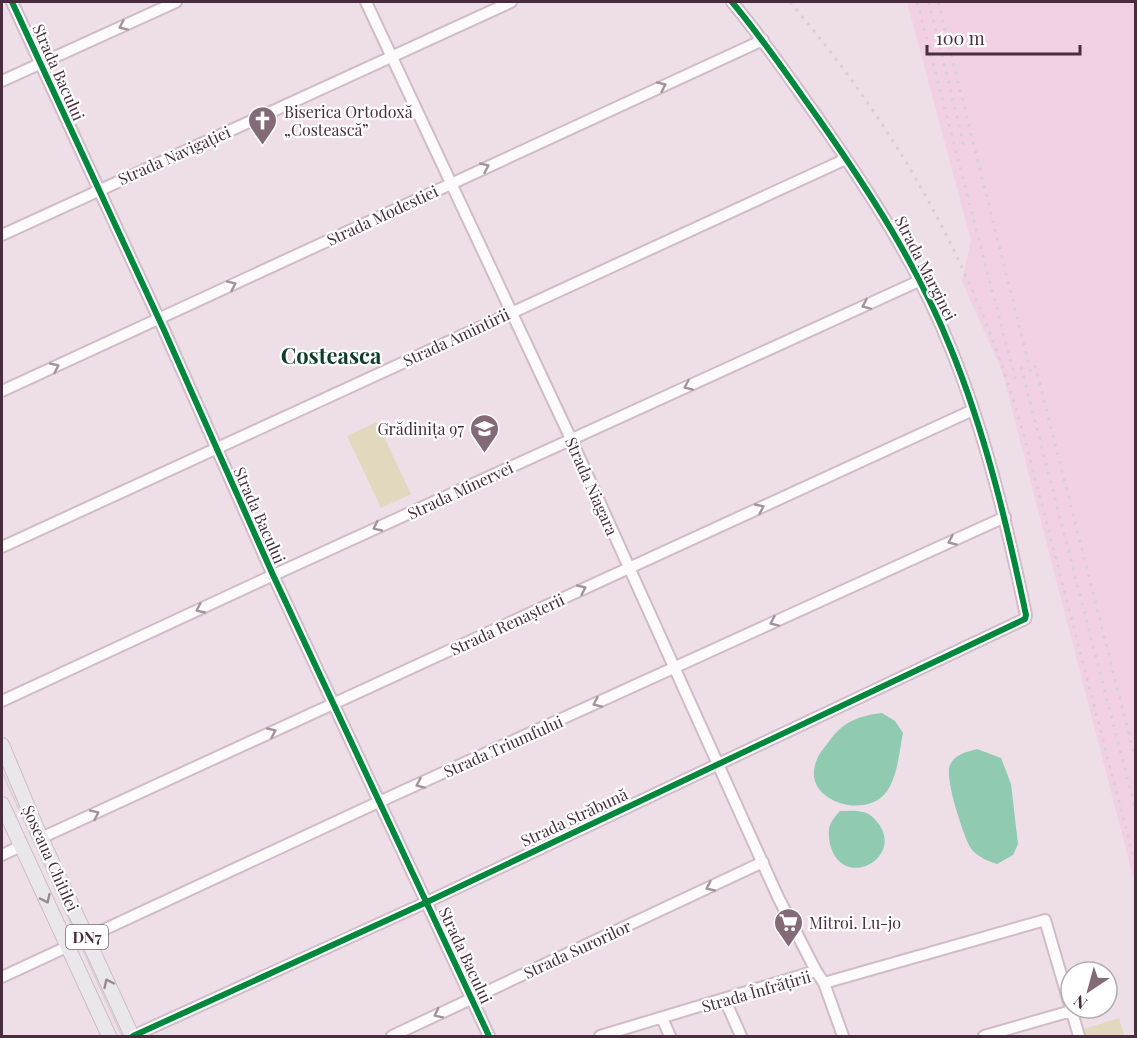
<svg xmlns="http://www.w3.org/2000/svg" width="1137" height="1038" viewBox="0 0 1137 1038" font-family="'Playfair Display',serif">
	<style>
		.built { fill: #f2d0e3 }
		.green { fill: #e2d8be }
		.water { fill: #8fcab1 }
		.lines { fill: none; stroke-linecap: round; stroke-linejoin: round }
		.minor-casing { stroke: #d0bbc7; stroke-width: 14 }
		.major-casing { stroke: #cabdc4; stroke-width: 16 }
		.minor { stroke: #fcfafb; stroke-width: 10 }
		.major { stroke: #e9e6ec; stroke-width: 14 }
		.tram { stroke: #d6d0d3; stroke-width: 1.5 }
		.rail { stroke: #d6d0d3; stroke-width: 3; stroke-dasharray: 3 6; stroke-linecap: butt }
		.cycleway-casing { stroke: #fff; stroke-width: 10 }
		.cycleway { stroke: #00873e; stroke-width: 6 }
		.oneway { stroke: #a2939c }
		.oneway2 { stroke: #998994 }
		.labels { text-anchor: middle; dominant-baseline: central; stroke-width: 4.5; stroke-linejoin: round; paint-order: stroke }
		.shield { fill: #fff; stroke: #806b77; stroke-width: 1.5 }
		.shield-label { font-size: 15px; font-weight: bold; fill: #492c3d }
		.street-label { font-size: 16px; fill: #492c3d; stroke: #fff }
		.poi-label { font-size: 16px; fill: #492c3d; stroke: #fff; text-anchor: start }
		.district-label { font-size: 22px; font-weight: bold; fill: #0f3e2c; stroke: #fff }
	</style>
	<rect width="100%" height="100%" fill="#eedee7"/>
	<path class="built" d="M907,2H1135V884L1002,371L962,281L971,240Z"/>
	<path class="green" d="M377,422L411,494L381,508L347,436Z
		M1119,1018L1124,1036H1079L1077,1031Z"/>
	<path class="water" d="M882,713L895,721L903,733C899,752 898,775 887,791C867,821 801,801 816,762C818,755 824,748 828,743C842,722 858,716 882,713Z
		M977,749L1001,758L1011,784L1018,844L1013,855L997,864C987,861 976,856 970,847C963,834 944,777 950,765C955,754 967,752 977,749Z
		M840,811C847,811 856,810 863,812C869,813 874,818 878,823C905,858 842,892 830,844C827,828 829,823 840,811Z"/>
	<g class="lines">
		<defs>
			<path id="minor" d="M12,2L164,330L273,575L489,1036
				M366,2L571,439L778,897L816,971
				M2,81L176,2
				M2,235L511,2
				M2,391L763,40
				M2,547L846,159
				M2,701L267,578L919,281
				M41,838L973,410
				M2,855L21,846
				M2,977L370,806L1005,517
				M824,983L843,1036
				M725,1000L741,1036
				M662,1018L670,1036
				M133,1036L427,902L1025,619L1026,615C1007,525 986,435 951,349C918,266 869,191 818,118C790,79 763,39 732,2
				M392,1036L763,862
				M600,1036L816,971L824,983L1045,920L1079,1036
				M984,1036L1071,1011"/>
			<path id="major" d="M2,745L41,838L132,1036
				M2,804L109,1036"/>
		</defs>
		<use href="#minor" class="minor-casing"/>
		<use href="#major" class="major-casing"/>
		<use href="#minor" class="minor"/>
		<use href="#major" class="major"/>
		<path class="tram" d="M2,772L122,1036"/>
		<path class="rail" d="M790,2C900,131 978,272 1024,436L1136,867
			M917,2L1016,382
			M929,2L965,150
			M938,2L1032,377
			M1135,2H1136
			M1035,365L1136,762
			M1021,367L1136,812"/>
		<defs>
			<path id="cycleway" d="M12,2L164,330L273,575L489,1036
				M133,1036L427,902L1025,619L1026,615C1007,525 986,435 951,349C918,266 869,191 818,118C790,79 763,39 732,2"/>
		</defs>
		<use href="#cycleway" class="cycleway-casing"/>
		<use href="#cycleway" class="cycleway"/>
	</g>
	<defs><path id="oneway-chevron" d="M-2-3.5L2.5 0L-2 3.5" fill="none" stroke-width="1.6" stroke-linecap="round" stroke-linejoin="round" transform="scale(1.5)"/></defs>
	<g class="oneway">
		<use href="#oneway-chevron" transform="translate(123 26) rotate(156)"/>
		<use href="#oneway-chevron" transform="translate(662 86) rotate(-25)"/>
		<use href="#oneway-chevron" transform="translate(485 167) rotate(-25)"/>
		<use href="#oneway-chevron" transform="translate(232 285) rotate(-25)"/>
		<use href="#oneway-chevron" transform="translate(866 305) rotate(156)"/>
		<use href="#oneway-chevron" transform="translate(55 367) rotate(-25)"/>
		<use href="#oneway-chevron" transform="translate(688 386) rotate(156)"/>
		<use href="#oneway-chevron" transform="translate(760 508) rotate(-25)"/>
		<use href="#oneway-chevron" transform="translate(377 527) rotate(155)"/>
		<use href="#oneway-chevron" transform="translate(952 541) rotate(156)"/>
		<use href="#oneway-chevron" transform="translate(582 589) rotate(-25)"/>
		<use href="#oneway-chevron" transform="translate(200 609) rotate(155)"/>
		<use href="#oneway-chevron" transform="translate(774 622) rotate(156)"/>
		<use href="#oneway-chevron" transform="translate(597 703) rotate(156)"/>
		<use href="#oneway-chevron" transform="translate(272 732) rotate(-25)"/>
		<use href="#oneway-chevron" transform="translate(420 784) rotate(156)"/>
		<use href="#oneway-chevron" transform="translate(95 814) rotate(-25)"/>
		<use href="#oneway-chevron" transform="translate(710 887) rotate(155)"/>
		<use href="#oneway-chevron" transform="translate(438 1014) rotate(154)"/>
	</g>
	<g class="oneway2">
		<use href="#oneway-chevron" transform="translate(46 899) rotate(65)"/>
		<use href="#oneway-chevron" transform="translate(108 983) rotate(-115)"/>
	</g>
	<defs>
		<symbol id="church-pin" viewBox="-11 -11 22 30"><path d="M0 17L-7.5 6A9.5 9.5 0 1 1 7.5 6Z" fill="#836a78" stroke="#fff"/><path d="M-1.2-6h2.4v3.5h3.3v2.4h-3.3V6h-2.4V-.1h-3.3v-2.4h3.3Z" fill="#fff"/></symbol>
		<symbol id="school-pin" viewBox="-11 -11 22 30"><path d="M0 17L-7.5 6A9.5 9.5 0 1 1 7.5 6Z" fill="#836a78" stroke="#fff"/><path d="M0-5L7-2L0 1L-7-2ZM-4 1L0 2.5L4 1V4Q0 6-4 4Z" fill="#fff"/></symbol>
		<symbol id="supermarket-pin" viewBox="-11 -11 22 30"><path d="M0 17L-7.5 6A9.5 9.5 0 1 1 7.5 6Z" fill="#836a78" stroke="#fff"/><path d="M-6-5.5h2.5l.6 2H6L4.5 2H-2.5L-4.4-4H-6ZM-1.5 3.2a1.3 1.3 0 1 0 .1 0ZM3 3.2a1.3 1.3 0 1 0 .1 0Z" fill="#fff"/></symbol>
	</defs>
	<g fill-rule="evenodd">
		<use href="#church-pin" x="246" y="104" width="33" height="45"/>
		<use href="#school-pin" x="468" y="412" width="33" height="45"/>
		<use href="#supermarket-pin" x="772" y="906" width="33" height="45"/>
	</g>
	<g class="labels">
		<rect class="shield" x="66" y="925" width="42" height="24" rx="4.5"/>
		<g class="shield-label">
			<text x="87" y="937">DN7</text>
		</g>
		<g class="street-label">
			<text transform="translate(59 72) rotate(66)">Strada Bacului</text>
			<text transform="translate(174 155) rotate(-24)">Strada Navigației</text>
			<text transform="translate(382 215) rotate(-25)">Strada Modestiei</text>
			<text transform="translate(926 268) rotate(63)">Strada Marginei</text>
			<text transform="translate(456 337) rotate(-25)">Strada Amintirii</text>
			<text transform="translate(592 486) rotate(66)">Strada Niagara</text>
			<text transform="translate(460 490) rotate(-25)">Strada Minervei</text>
			<text transform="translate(260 515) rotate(66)">Strada Bacului</text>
			<text transform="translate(507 624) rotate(-25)">Strada Renașterii</text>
			<text transform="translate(503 746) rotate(-24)">Strada Triumfului</text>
			<text transform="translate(574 817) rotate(-25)">Strada Străbună</text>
			<text transform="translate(51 858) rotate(66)">Șoseaua Chitilei</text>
			<text transform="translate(577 949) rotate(-25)">Strada Surorilor</text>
			<text transform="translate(466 955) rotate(65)">Strada Bacului</text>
			<text transform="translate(756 991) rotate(-16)">Strada Înfrățirii</text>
		</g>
		<g class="poi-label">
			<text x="284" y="111">Biserica Ortodoxă<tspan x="284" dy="18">„Costească”</tspan></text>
			<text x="464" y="428" text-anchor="end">Grădinița 97</text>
			<text x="809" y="922">Mitroi. Lu-jo</text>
		</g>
		<g class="district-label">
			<text x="331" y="355">Costeasca</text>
		</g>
	</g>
	<rect width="1137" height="1038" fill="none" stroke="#492c3d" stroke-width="6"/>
	<g transform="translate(1089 990) rotate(216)"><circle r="28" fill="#ffffff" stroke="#b6abb1" stroke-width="1.5"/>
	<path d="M0-4.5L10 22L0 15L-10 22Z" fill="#836a78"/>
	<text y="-9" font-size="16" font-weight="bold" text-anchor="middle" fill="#492c3d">N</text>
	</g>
	<path d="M927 45v9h153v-9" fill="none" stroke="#492c3d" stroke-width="3"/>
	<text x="936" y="45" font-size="18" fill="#492c3d" stroke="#ffffff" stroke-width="4.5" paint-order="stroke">100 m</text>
</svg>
